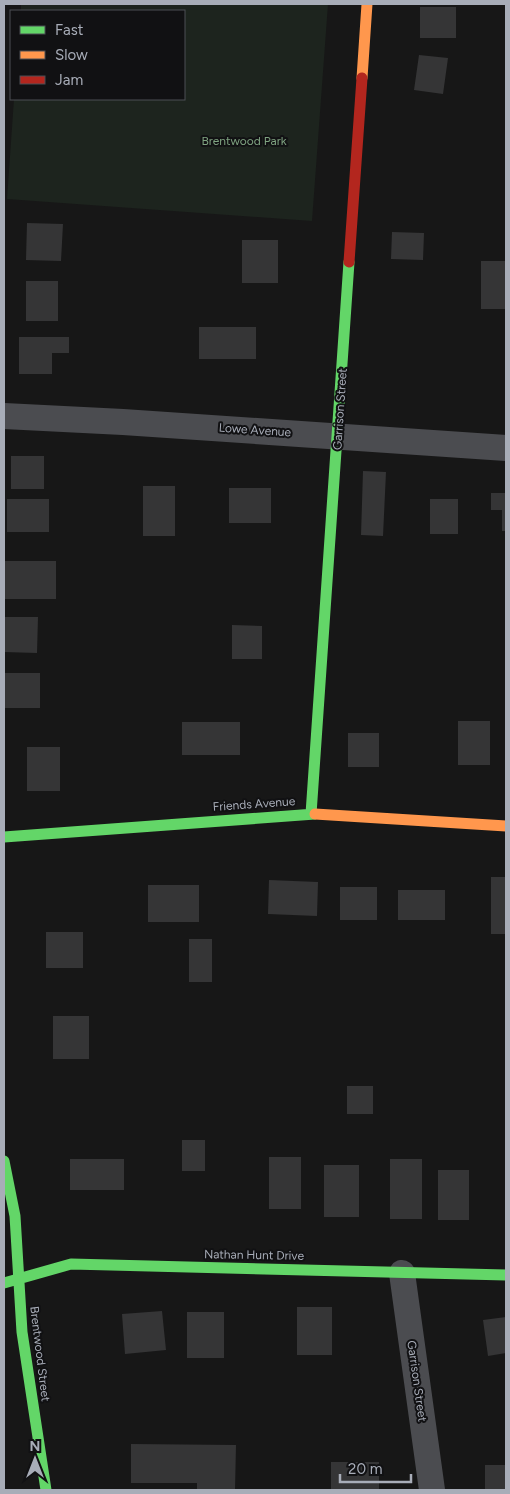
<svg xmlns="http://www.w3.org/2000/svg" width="510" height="1494" viewBox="0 0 510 1494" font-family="Figtree,sans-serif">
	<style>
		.green { fill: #1d241e }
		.building { fill: #353536 }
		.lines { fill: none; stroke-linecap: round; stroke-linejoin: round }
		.street { stroke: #4b4c50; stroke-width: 26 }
		.fast { stroke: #63d668; stroke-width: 11 }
		.slow { stroke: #ff974d; stroke-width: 11 }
		.jam { stroke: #b3261e; stroke-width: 11 }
		.labels { text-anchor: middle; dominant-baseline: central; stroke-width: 4; stroke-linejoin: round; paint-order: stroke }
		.park-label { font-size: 12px; fill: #7fa381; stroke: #111113 }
		.street-label { font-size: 12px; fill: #a8adb8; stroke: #111113 }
	</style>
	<rect width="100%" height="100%" fill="#171717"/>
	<path class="green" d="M21,4H328L312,221L7,199L14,99H184V11H21Z"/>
	<path class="building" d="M420,7H456V38H420Z
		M419,55L448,58L443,94L414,90Z
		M27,223L63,224L61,261L26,260Z
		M392,232L424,233L423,260L391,259Z
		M242,240H278V283H242Z
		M481,261H506V309H481Z
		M26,281H58V321H26Z
		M199,327H256V359H199Z
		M19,337H69V353H52V374H19Z
		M11,456H44V489H11Z
		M363,471L386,472L383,536L361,535Z
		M143,486H175V536H143Z
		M229,488H271V523H229Z
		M491,493H506V531H502V510H491Z
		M7,499H49V532H7Z
		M430,499H458V534H430Z
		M5,561H56V599H5Z
		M4,617H38L37,653L4,652Z
		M232,625L262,626V659H232Z
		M4,673H40V708H4Z
		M458,721H490V765H458Z
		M182,722H240V755H182Z
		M348,733H379V767H348Z
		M27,747H60V791H27Z
		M491,877H506V934H491Z
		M269,880L318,882L317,916L268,914Z
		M148,885H199V922H148Z
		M340,887H377V920H340Z
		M398,890H445V920H398Z
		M46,932H83V968H46Z
		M189,939H212V982H189Z
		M53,1016H89V1059H53Z
		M347,1086H373V1114H347Z
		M182,1140H205V1171H182Z
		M269,1157H301V1209H269Z
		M70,1159H124V1190H70Z
		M390,1159H422V1219H390Z
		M324,1165H359V1217H324Z
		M438,1170H469V1220H438Z
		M297,1307H332V1355H297Z
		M162,1311L166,1350L125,1354L122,1314Z
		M187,1312H224V1358H187Z
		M506,1317V1353L488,1356L483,1320Z
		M131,1444L236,1445L235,1490H197V1483H131Z
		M331,1462H379V1490H331Z
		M485,1465H506V1490H485Z"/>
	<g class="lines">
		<path class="street" d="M4,416L123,422L506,448
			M402,1273L432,1490"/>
		<path class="fast" d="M311,814L349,262
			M4,837L315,814
			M4,1161L15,1216L22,1332L46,1490
			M4,1283L71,1264L506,1275"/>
		<path class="slow" d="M362,78L367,4
			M315,814L506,826"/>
		<path class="jam" d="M349,262L362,78"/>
	</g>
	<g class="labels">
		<g class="park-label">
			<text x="244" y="141">Brentwood Park</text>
		</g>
		<g class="street-label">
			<text transform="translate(340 409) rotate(-86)">Garrison Street</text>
			<text transform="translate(255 430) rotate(4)">Lowe Avenue</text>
			<text transform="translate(254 804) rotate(-4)">Friends Avenue</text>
			<text transform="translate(254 1255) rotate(1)">Nathan Hunt Drive</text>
			<text transform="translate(40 1354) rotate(83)">Brentwood Street</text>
			<text transform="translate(417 1381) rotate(82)">Garrison Street</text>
		</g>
	</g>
	<rect width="510" height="1494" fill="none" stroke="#a8adb8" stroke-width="10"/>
	<rect x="10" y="10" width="175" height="90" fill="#111113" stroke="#4d4f55"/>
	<rect x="20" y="26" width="25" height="8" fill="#63d668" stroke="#4d4f55"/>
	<text x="55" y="35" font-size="15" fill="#a8adb8">Fast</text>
	<rect x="20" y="51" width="25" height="8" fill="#ff974d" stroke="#4d4f55"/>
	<text x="55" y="60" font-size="15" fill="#a8adb8">Slow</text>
	<rect x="20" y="76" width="25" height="8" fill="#b3261e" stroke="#4d4f55"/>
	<text x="55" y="85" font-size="15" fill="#a8adb8">Jam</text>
	<g transform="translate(35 1459)" stroke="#111113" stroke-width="4" paint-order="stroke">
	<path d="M0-4L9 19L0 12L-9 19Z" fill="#a8adb8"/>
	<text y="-8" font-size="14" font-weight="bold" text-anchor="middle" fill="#a8adb8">N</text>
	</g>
	<path d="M340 1474v8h71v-8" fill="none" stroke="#a8adb8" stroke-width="2.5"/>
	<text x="348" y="1474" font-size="15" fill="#a8adb8" stroke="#111113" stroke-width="4" paint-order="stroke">20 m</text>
</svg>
